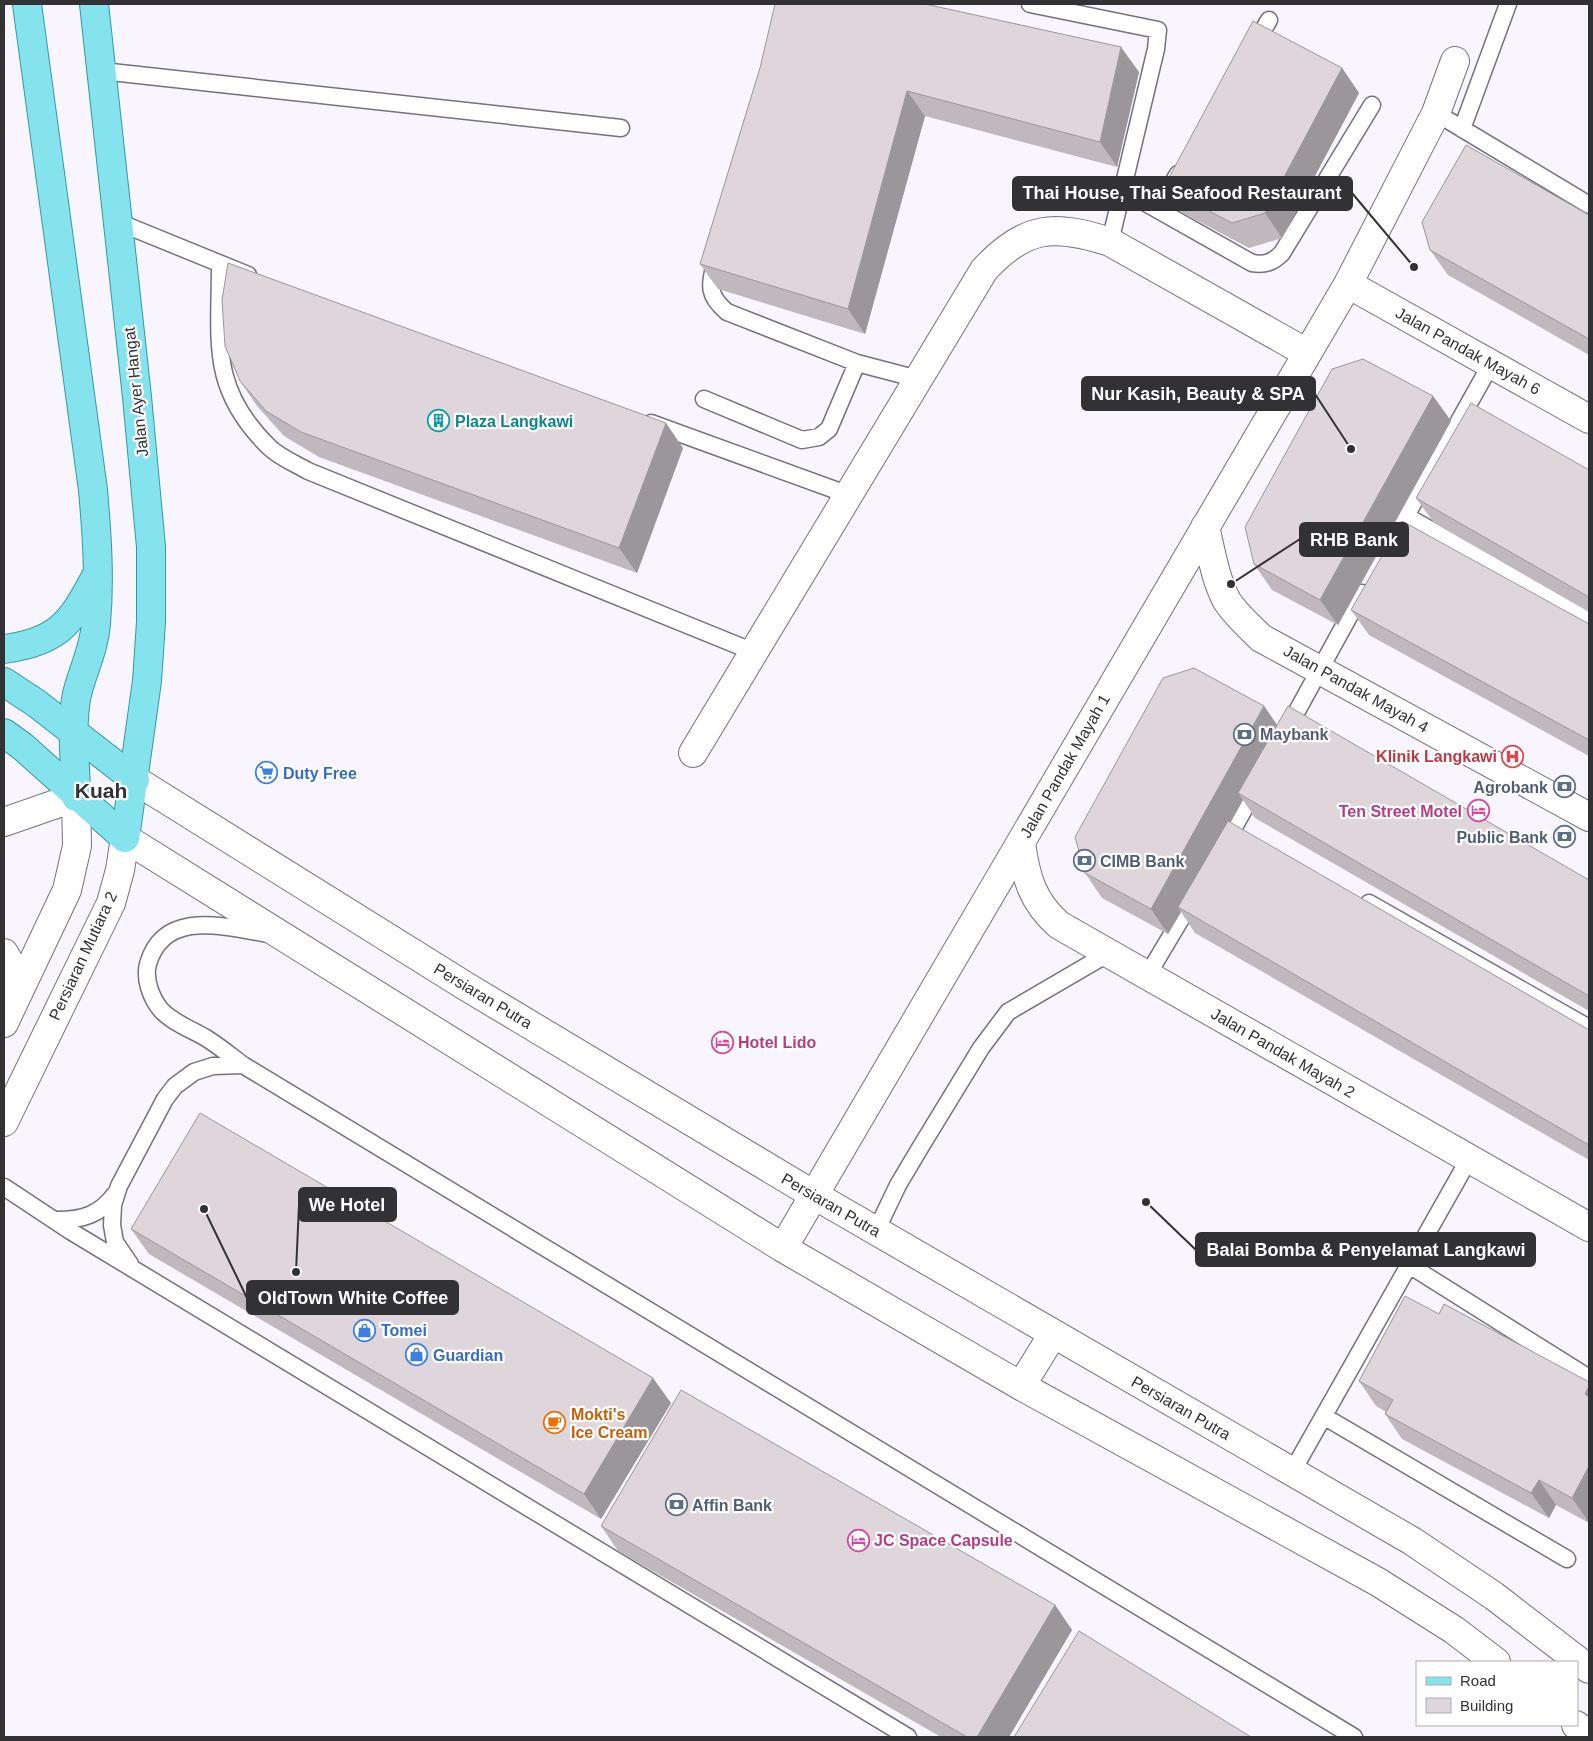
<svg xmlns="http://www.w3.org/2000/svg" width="1593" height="1741" viewBox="0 0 1593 1741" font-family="Arial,sans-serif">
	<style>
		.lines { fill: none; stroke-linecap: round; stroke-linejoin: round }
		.lane-casing { stroke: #74727a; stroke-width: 19 }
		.street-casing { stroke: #74727a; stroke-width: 30 }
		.secondary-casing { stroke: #74727a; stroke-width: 30 }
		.primary-casing { stroke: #3399a5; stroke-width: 30 }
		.lane { stroke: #fff; stroke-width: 16 }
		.street { stroke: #fff; stroke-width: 28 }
		.secondary { stroke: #fff; stroke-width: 28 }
		.primary { stroke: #85e3ee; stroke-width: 28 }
		.wall { fill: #bfb8bc }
		.shaded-wall { fill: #9b9699 }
		.building { fill: #ded6db; stroke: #9b9699 }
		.labels { text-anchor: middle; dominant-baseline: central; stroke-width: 4.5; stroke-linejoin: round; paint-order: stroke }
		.street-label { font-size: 16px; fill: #323134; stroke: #fff }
		.culture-label { font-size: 16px; font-weight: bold; fill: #0d838f; stroke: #fff; text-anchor: start }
		.service-label { font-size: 16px; font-weight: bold; fill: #4e5e75; stroke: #fff; text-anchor: start }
		.health-label { font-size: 16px; font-weight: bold; fill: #be3a42; stroke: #fff; text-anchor: end }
		.shop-label { font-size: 16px; font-weight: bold; fill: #366cbe; stroke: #fff; text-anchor: start }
		.hotel-label { font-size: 16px; font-weight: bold; fill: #b23c85; stroke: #fff; text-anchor: start }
		.food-label { font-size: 16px; font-weight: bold; fill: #c56008; stroke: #fff; text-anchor: start }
		.district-label { font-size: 21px; font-weight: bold; fill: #323134; stroke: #fff }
		.leader { fill: none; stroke: #323134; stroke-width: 2 }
		.callout-dot { fill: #323134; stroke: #fff; stroke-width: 2 }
		.callout { fill: #323134; stroke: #323134; stroke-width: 2 }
		.callout-label { font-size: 18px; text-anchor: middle; font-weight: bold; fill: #fff }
	</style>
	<rect width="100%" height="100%" fill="#f8f5fe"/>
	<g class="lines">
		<defs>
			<path id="lane" d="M1030,4L1158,30L1156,49L1110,242
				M1254,45L1269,20
				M102,71L621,128
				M1436,113L1589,205
				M1462,129L1508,4
				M1121,189L1252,263C1265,265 1272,263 1282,253L1372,105
				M1157,209L1178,174
				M118,222L248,275
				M716,259C710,285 706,294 727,312L857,363L918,379
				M220,265C220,342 209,388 269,447C279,457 296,464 308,471L754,652
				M704,399L802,440L819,437L829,429L857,363
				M651,423L849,495
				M1406,516L1589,619
				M1392,541L1491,364
				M1286,731L1362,593
				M1224,845L1257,786
				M1369,903L1589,1028
				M269,934C226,927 164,908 148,964C144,979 151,998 161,1010C173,1023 191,1029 206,1038C219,1046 231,1056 243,1065L1354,1737
				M1147,976L1194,897
				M4,1187L72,1232L908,1737
				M57,1220C82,1220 100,1215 115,1194
				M876,1231L898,1185L920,1148L981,1048L1008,1012L1109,953
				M130,1264L115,1242L112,1225L113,1205L119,1186L165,1099L175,1086L194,1072L213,1066L243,1065
				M1409,1265L1589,1378
				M1325,1417L1567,1559
				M1292,1472L1469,1159"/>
			<path id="street" d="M1348,284L1589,419
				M1205,527C1211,551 1215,579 1227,601C1236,615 1249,626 1261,638L1589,817
				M693,753L984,270C1025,225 1055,224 1110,242L1307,353
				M4,822L76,797L77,846L67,890L4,1023
				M1021,843C1026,878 1032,901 1059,925L1589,1227
				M4,953L15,972L20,989
				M4,1122L111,903L120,870L125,838
				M783,1248L1348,284L1436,113L1455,61"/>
			<path id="secondary" d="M135,780L467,987L814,1195L1412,1541L1494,1596L1589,1669
				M125,838L783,1248L1021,1386L1378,1582L1454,1630L1496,1662
				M1021,1386L1053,1334
				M1576,1725L1589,1735"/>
			<path id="primary" d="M27,4L93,490C97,535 100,579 96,624C94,649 83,670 77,694C70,727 76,764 76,797
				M94,4L137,397L151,547V622L147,681L125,838
				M4,649C57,642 71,624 95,578
				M4,682L36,703L135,780
				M4,733L22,746L125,838"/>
		</defs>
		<use href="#lane" class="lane-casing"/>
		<use href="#street" class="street-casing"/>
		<use href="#secondary" class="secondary-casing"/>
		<use href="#primary" class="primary-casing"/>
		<use href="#lane" class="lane"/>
		<use href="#street" class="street"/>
		<use href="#secondary" class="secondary"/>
		<use href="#primary" class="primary"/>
	</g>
	<path class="wall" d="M760,68L1139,72L1117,167L925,116L865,334L718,289L700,264Z
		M1342,68L1359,93L1282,238L1249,248L1181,212L1164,187Z
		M1589,215V355L1448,275L1430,250Z
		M240,381L683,448L637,573L319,457L284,436L257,406Z
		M1433,396L1451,421L1338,625L1272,590L1254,564Z
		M1589,470V612L1434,523L1416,498Z
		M1351,610L1589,624V756L1369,635Z
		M1264,706L1277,725L1589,880V1011L1255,818L1243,800L1230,823L1589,1030V1160L1195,933L1181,912L1168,934L1102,898L1085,873Z
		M131,1229L671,1403L601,1519L149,1254Z
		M1444,1304L1589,1523L1556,1505L1549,1518L1402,1439L1385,1414L1386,1412L1376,1406L1359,1381L1439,1314Z
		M601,1526L1055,1605L1072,1630L1009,1737H941L618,1551Z"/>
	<path class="shaded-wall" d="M1121,47L1139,72L1117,167L1100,142Z
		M1342,68L1359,93L1282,238L1265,213Z
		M907,91L925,116L865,334L848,309Z
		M1433,396L1451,421L1338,625L1320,600Z
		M666,423L683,448L637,573L619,548Z
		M1264,706L1281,731L1238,793L1243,800L1182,910L1178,907L1181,912L1168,934L1151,909Z
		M653,1378L671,1403L601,1519L584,1494Z
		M1589,1386V1401L1585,1394Z
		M1589,1466V1523L1572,1498Z
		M1539,1480L1556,1505L1549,1518L1531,1493Z
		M1055,1605L1072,1630L1009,1737H977Z"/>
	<path class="building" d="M775,4H925L1121,47L1100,142L907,91L848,309L700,264L760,68Z
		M1253,21L1342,68L1265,213L1232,223L1164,187Z
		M1466,145L1589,215V339L1430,250L1422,222Z
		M228,263L666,423L619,548L301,432L266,411L240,381L225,346L222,300Z
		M1363,359L1433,396L1320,600L1254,564L1245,527L1332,369Z
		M1471,403L1589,470V597L1416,498Z
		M1402,521L1589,624V740L1351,610Z
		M1194,668L1264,706L1151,909L1085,873L1075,837L1163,678Z
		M1288,706L1589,880V996L1238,793Z
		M1228,821L1589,1030V1145L1178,907Z
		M200,1113L653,1378L584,1494L131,1229Z
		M1405,1296L1439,1314L1444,1304L1589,1382V1386L1585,1394L1589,1397V1466L1572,1498L1539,1480L1531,1493L1385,1414L1393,1400L1359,1381Z
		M681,1390L1055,1605L977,1737H967L601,1526Z
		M1079,1631L1251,1737H1014Z"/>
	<defs>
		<symbol id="building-ring" viewBox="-11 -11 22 22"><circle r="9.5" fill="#fff" stroke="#0f9aa8" stroke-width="1.5"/><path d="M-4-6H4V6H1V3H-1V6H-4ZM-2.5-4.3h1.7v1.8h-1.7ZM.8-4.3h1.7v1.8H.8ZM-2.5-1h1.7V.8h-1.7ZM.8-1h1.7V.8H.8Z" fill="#0f9aa8"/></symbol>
		<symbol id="bank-ring" viewBox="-11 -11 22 22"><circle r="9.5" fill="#fff" stroke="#5c6f8a" stroke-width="1.5"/><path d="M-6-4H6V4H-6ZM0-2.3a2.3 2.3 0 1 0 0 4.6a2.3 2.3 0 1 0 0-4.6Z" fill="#5c6f8a"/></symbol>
		<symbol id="hospital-ring" viewBox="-11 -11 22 22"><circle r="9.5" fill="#fff" stroke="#e0444e" stroke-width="1.5"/><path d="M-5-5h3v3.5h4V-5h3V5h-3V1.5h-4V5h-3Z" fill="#e0444e"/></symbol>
		<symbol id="supermarket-ring" viewBox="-11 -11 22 22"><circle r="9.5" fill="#fff" stroke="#3f7fe0" stroke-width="1.5"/><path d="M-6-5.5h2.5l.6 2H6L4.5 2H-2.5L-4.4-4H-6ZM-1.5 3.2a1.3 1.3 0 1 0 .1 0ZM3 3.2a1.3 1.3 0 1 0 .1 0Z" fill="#3f7fe0"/></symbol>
		<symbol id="hotel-ring" viewBox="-11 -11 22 22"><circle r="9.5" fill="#fff" stroke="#d1479c" stroke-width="1.5"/><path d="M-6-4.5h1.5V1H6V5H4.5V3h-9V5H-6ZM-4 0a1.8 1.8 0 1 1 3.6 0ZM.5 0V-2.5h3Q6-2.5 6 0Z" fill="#d1479c"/></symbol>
		<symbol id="shop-ring" viewBox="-11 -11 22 22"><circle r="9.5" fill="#fff" stroke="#3f7fe0" stroke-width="1.5"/><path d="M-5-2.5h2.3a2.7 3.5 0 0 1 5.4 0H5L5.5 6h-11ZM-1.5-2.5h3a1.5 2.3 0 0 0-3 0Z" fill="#3f7fe0"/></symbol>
		<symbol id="cafe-ring" viewBox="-11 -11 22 22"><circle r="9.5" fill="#fff" stroke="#e8710a" stroke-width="1.5"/><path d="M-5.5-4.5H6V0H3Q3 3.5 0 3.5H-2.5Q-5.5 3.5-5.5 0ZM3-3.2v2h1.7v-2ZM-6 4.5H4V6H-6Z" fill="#e8710a"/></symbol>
	</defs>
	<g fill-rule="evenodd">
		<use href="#building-ring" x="426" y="408" width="25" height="25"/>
		<use href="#bank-ring" x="1232" y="722" width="25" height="25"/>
		<use href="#hospital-ring" x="1500" y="744" width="25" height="25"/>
		<use href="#supermarket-ring" x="254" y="760" width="25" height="25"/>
		<use href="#bank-ring" x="1552" y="774" width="25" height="25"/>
		<use href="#hotel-ring" x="1466" y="798" width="25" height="25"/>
		<use href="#bank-ring" x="1552" y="824" width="25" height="25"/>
		<use href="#bank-ring" x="1072" y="848" width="25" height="25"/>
		<use href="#hotel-ring" x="710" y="1030" width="25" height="25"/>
		<use href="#shop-ring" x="352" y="1318" width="25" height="25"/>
		<use href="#shop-ring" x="404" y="1342" width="25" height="25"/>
		<use href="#cafe-ring" x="542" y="1410" width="25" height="25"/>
		<use href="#bank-ring" x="664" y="1492" width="25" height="25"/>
		<use href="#hotel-ring" x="846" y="1528" width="25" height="25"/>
	</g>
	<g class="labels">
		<g class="street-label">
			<text transform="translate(1468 351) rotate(29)">Jalan Pandak Mayah 6</text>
			<text transform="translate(136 392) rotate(-96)">Jalan Ayer Hangat</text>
			<text transform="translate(1356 689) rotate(29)">Jalan Pandak Mayah 4</text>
			<text transform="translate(1065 766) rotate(-60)">Jalan Pandak Mayah 1</text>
			<text transform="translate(83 956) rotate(-65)">Persiaran Mutiara 2</text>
			<text transform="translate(483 996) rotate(31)">Persiaran Putra</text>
			<text transform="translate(1283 1053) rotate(30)">Jalan Pandak Mayah 2</text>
			<text transform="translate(831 1205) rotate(30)">Persiaran Putra</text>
			<text transform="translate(1181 1408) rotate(30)">Persiaran Putra</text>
		</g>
		<g class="culture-label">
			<text x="455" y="421">Plaza Langkawi</text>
		</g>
		<g class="service-label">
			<text x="1260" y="734">Maybank</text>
			<text x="1548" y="787" text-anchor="end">Agrobank</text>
			<text x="1548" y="837" text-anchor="end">Public Bank</text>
			<text x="1100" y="861">CIMB Bank</text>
			<text x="692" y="1505">Affin Bank</text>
		</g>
		<g class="health-label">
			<text x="1497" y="756">Klinik Langkawi</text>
		</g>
		<g class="shop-label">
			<text x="283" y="773">Duty Free</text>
			<text x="381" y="1330">Tomei</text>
			<text x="433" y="1355">Guardian</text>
		</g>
		<g class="hotel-label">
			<text x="1462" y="811" text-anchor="end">Ten Street Motel</text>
			<text x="738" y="1042">Hotel Lido</text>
			<text x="874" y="1540">JC Space Capsule</text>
		</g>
		<g class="food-label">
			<text x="571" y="1414">Mokti's<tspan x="571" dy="18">Ice Cream</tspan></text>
		</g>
		<g class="district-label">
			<text x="101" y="790">Kuah</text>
		</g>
	</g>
	<path class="leader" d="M1414 267L1352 193M1351 449L1315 394M1231 584L1300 539M296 1272L299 1205M1146 1202L1196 1250M204 1209L247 1298"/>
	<g class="callout-dot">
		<circle cx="1414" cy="267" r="5"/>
		<circle cx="1351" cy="449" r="5"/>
		<circle cx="1231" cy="584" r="5"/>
		<circle cx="296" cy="1272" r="5"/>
		<circle cx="1146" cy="1202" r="5"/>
		<circle cx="204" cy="1209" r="5"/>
	</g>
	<g class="callout">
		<rect x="1013" y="177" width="339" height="33" rx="5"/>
		<rect x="1082" y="377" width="233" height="33" rx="5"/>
		<rect x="1300" y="523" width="108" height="33" rx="5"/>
		<rect x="299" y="1188" width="97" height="33" rx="5"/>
		<rect x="1196" y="1233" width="339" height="33" rx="5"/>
		<rect x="247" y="1281" width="211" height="33" rx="5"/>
	</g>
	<g class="callout-label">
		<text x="1182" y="199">Thai House, Thai Seafood Restaurant</text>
		<text x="1198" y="400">Nur Kasih, Beauty &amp; SPA</text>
		<text x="1354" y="546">RHB Bank</text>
		<text x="347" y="1211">We Hotel</text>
		<text x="1366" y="1256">Balai Bomba &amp; Penyelamat Langkawi</text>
		<text x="353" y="1304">OldTown White Coffee</text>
	</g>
	<rect width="1593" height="1741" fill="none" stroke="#323134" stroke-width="10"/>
	<rect x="1416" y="1661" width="162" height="65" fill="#ffffff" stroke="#adadae"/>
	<rect x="1426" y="1677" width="25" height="8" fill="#85e3ee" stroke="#adadae"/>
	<text x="1460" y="1686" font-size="15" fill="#323134">Road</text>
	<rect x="1426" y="1698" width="25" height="15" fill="#ded6db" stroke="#adadae"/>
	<text x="1460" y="1711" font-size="15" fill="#323134">Building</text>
</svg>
